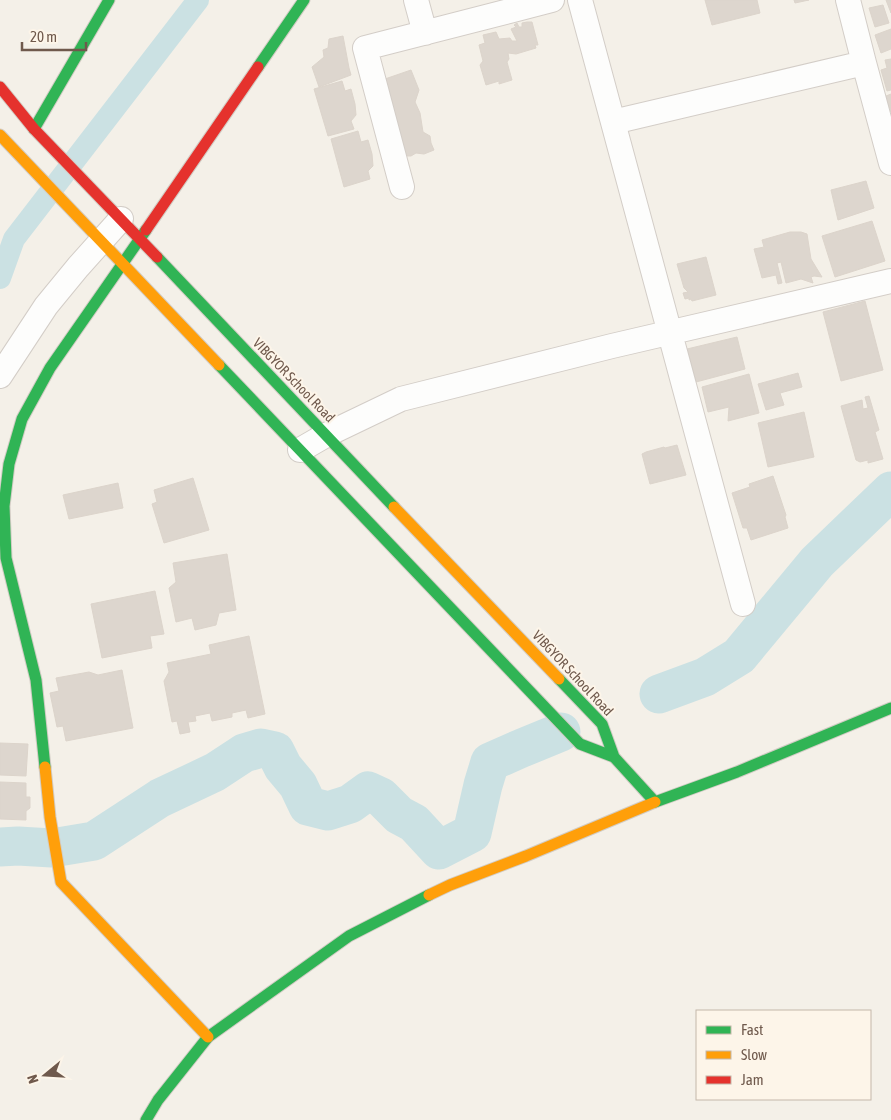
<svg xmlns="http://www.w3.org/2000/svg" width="891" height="1120" viewBox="0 0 891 1120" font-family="'Asap Condensed',sans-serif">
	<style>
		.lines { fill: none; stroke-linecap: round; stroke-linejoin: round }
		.canal { stroke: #cbe1e3; stroke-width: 22 }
		.river { stroke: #cbe1e3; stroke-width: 39 }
		.building { fill: #ddd6ce; stroke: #dcd4cb }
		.street-casing { stroke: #d3cdc7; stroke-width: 26 }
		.fast-casing { stroke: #d2ccc4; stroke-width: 13 }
		.slow-casing { stroke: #d2ccc4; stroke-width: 13 }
		.jam-casing { stroke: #d2ccc4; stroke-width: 13 }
		.street { stroke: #fdfdfc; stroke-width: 24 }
		.fast { stroke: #30b455; stroke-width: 11 }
		.slow { stroke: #ff9f0a; stroke-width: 11 }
		.jam { stroke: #e5322d; stroke-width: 11 }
		.labels { text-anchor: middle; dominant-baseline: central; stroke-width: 4; stroke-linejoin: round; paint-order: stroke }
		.street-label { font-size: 14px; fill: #6f594c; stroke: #fdf5e9 }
	</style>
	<rect width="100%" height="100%" fill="#f4f0e8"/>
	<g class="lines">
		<path class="canal" d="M0,278L14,239L198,0"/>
		<path class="river" d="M659,694L705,677L739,656L817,562L891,491
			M0,847L18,846L52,848L94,841L160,798L215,772L244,753L261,748L275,751L283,767L298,785L308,806L328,811L350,804L368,791L381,797L399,815L414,823L439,850L472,833L483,785L490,762L522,748L561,732"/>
	</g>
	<path class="building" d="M705,0H757L760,13L712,25Z
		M794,0H809L795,3Z
		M886,0H891V13Z
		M883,5L889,23L875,27L869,8Z
		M527,22H532L538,45H535L536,48L516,54L508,53L509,59L507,62L512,80L499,84V81L486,85L480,65L483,61L479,45L485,43L483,35L496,32L499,39L510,38L512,41H517L511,29L516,27L514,25L517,23L519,27H522V23Z
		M891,29V49L881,53L875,35Z
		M343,36L349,68L351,75L319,87L312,67L324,57L323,50L328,48L329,39Z
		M891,59V90L887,91L881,70L887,68L885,60Z
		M411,70L419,90L415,102L420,113L423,132L430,136L431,143L434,150L424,154L416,153L411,156H401L382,80Z
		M342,81L345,91L351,89L355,104L356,115L351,121L354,129L328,136L314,89Z
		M891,94V112L886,96Z
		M358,131L361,142L368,140L372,154L373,166L368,171L370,179L344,187L331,139Z
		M866,181L874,208L838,220L831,190Z
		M872,221L885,261L835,277L822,236Z
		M790,232H801L807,234L811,259L822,277L814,276L811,277L813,283L801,279L786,283L781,262L777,263L782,283L778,284L776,275L762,278L754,249L764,247L762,240Z
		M706,257L716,295L692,301L691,299L689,300V298L685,299L683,293L688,292L684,288L677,264Z
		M865,301L883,370L841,381L823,312Z
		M737,337L745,369L696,382L687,349Z
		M798,373L802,387L780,393L784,405L766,410L758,384Z
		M749,374L759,413L728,421L729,407L708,412L702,387Z
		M869,396L879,430L875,432L883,459L868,463V460L860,462L856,460L841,406L862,400L863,409L868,408L865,397Z
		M804,412L814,457L768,467L758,423Z
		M677,445L686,475L650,484L642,454L646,452L664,447L665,448Z
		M773,476L786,515L785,517L788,528L751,540L747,528H743L732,493L750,487L749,484Z
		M193,478L209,530L164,543L152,504L157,502L154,490Z
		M118,483L123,508L69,519L63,495Z
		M227,554L236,610L219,613L216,625L195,630L192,618L176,622L169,588L176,582L173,563Z
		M155,591L164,634L150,636L152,648L102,658L91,604Z
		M249,636L265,714L248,718L246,710L232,713V717L212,721L210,713L195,716L196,721L188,722L190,732L180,734L177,721L172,722L164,681L169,672L167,663L211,654L209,645Z
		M122,670L133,728L66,741L63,726L57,727L50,693L59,691L56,678L89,672L98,675Z
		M0,743L28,744L26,776L0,775Z
		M0,782L26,783V797H30V808L26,811V820L0,819Z"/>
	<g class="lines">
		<defs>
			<path id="street" d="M416,0L425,33
				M580,0L743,604
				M864,63L891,163
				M613,122L864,63L848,0
				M402,187L365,48L552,0
				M0,376L46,306L78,267L121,219
				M300,450L326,435L401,399L612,346L891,281"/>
			<path id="fast" d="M258,67L304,0
				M34,129L109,0
				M157,257L394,507
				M219,365L580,744L614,757
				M559,679L602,724L614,757L655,802L737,772L891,708
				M45,767L36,680L6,558L4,506L9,464L22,419L50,368L146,230
				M146,1120L158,1100L208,1037L349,936L429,895"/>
			<path id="slow" d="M0,135L219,365
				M394,507L559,679
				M45,767L50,817L61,882L208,1037
				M429,895L450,885L526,856L655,802"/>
			<path id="jam" d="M0,87L34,129L157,257
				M146,230L258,67"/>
		</defs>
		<use href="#street" class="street-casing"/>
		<use href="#fast" class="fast-casing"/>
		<use href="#slow" class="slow-casing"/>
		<use href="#jam" class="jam-casing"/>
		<use href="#street" class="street"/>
		<use href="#fast" class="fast"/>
		<use href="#slow" class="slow"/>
		<use href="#jam" class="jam"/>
	</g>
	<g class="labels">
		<g class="street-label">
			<text transform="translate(294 380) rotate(46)">VIBGYOR School Road</text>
			<text transform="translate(573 673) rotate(47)">VIBGYOR School Road</text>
		</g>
	</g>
	<rect x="696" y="1010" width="175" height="90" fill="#fdf5e9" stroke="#c4b7aa"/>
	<rect x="706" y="1026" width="25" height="8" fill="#30b455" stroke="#c4b7aa"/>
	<text x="741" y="1035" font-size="15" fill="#6f594c">Fast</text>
	<rect x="706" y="1051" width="25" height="8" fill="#ff9f0a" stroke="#c4b7aa"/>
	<text x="741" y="1060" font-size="15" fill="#6f594c">Slow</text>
	<rect x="706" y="1076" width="25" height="8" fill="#e5322d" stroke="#c4b7aa"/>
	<text x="741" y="1085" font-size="15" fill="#6f594c">Jam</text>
	<g transform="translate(45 1075) rotate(252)" stroke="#fdf5e9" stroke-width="4" paint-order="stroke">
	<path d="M0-4L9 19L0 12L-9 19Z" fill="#6f594c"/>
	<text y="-8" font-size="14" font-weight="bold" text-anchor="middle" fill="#6f594c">N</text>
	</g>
	<path d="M22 42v8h64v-8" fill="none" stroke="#6f594c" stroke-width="2.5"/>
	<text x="30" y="42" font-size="15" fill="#6f594c" stroke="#fdf5e9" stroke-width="4" paint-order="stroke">20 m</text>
</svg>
